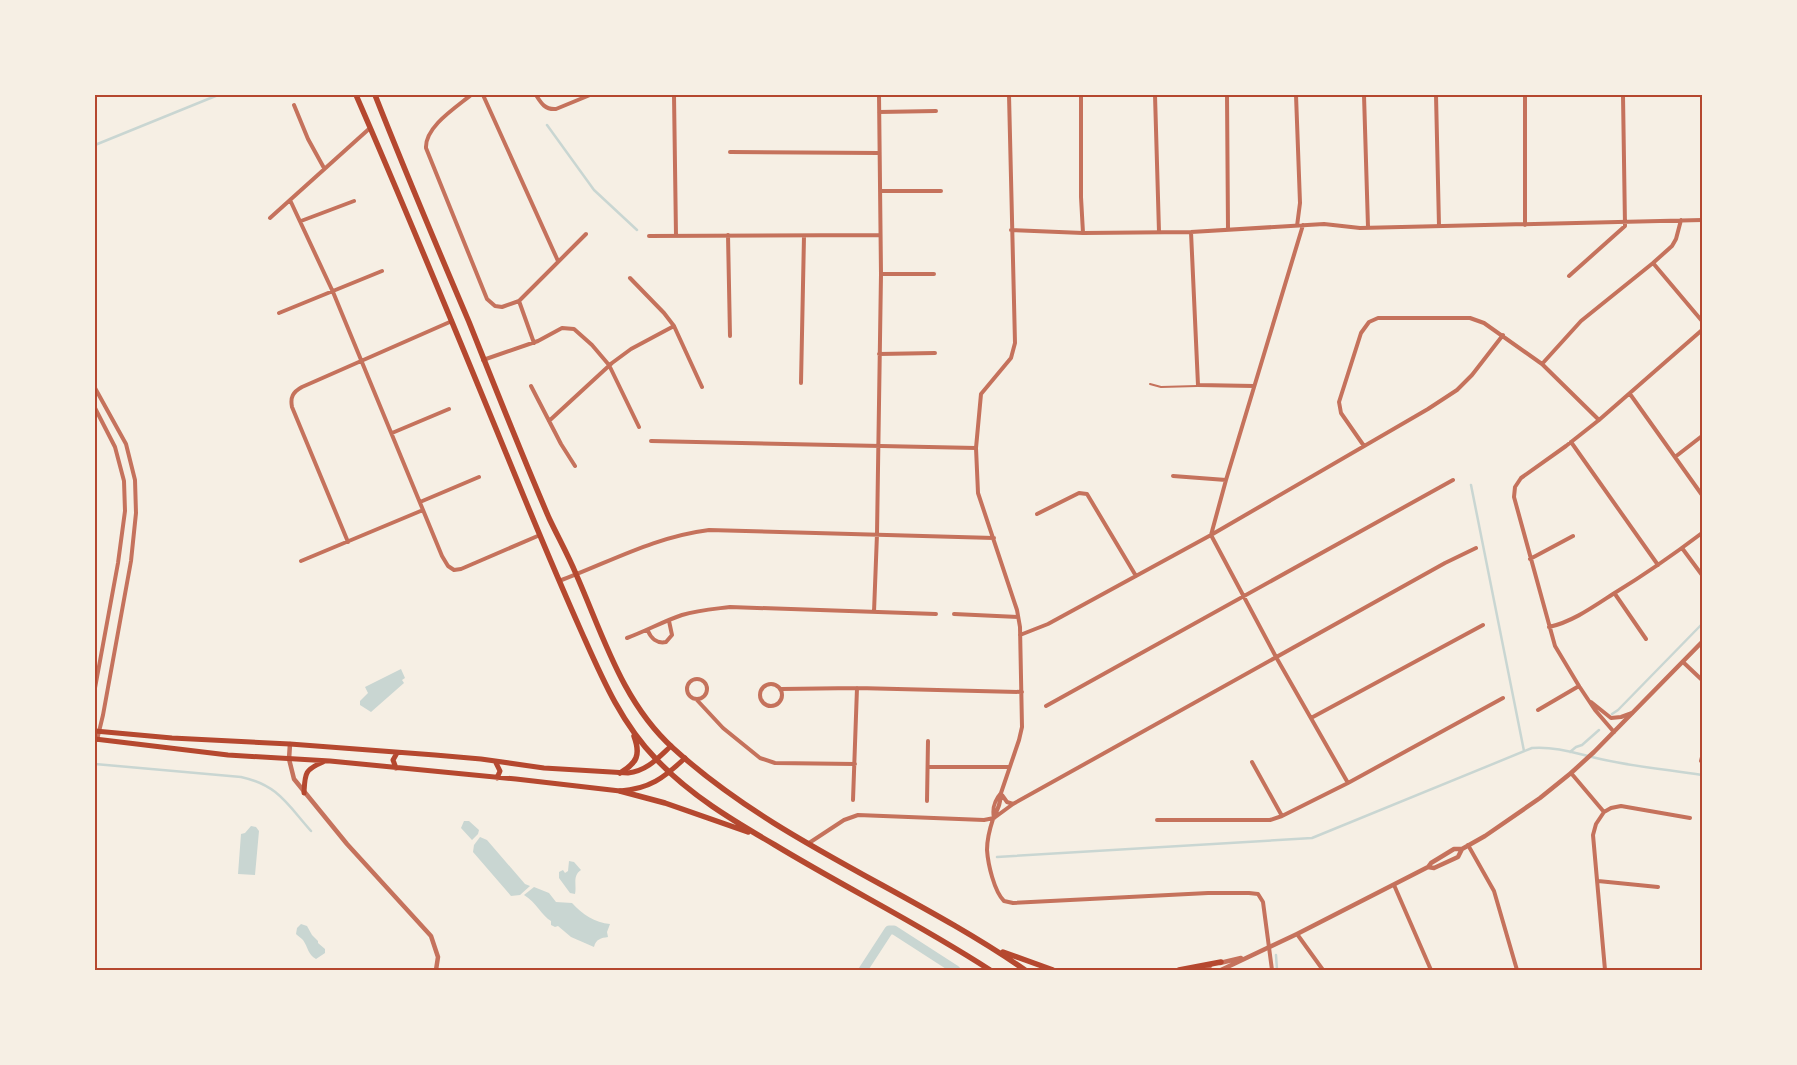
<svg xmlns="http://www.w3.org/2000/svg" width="1797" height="1065" viewBox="0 0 1797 1065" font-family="Jost,sans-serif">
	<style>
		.water { fill: #c9d6d2 }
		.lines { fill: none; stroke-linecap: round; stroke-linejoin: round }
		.stream { stroke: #c9d6d2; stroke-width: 2.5 }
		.canal { stroke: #c9d6d2; stroke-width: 9 }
		.service { stroke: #c5725c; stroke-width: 2 }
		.minor { stroke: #c5725c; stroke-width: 4 }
		.tertiary { stroke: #c5725c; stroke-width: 4.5 }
		.secondary { stroke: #b5482f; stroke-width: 5 }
		.primary { stroke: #b5482f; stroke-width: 5.5 }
		.neatline { fill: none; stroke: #b5482f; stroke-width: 2 }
	</style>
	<rect width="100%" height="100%" fill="#f6efe4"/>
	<path class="water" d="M401,669L405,678L402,680L404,683L371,712L360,705V701L368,693L365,687Z
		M464,821H469L479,830L478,834L472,840L461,828Z
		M251,826L256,827L259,831L255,875L238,874L241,834L245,833Z
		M480,837L487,840L525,884L530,886L520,895L511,896L473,852L474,845Z
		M569,861L574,862L581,870C572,876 577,885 575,894L570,893L559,878V872L563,870L565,873L568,871Z
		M534,887L549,893L556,902L572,903C582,914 595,923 610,924L607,932L608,937C601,938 596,939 594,947L571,937L558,926L555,927L551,925V921C542,916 536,902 524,895Z
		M301,924L307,926L312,935L318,941V943L325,949V953L316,959C308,955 308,947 303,940C301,938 298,936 296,934L297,928Z"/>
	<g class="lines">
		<path class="stream" d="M547,125L594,190L637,230
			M95,145L218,95
			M1471,485L1524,751
			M1612,714L1618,710L1702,624
			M1570,752L1576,747L1582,745L1599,730
			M95,764L241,777C278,785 287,804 311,831
			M997,857L1312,838L1532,748C1557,746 1581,755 1605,760C1637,767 1670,770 1702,775
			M1276,955L1277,970"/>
		<path class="canal" d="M863,970L889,930H894L956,970"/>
		<path class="service" d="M1150,384L1161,387L1197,386"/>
		<path class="minor" d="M471,95C455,108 425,127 426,148L487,299L495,306L502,307L519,301L586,234
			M483,95L558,261
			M536,95C541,103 545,110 556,109L590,95
			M674,95L676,236
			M1009,95L1015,343L1011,358L981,394L976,448L978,493L1017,610L1020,627L1022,727L1019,740L1001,793C1001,804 997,810 993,819C990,828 987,840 987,850C988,864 994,891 1004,901L1013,903L1208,893H1249L1258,894L1263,902L1272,970
			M1081,95V197L1083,233
			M1155,95L1159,232
			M1227,95L1228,230
			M1296,95L1300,203L1297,226
			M1364,95L1368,227
			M1436,95L1439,226
			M1525,95V225
			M294,105L308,139L324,168
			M879,112L936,111
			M730,152L879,153
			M880,191H941
			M290,200L333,292L442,556L448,566L454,570L461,569L540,535
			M270,218L370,128
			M301,221L354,201
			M1303,225L1226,480L1211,535L1276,657L1348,783
			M1011,230L1083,233L1191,232L1324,224L1360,228L1702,220
			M1191,232L1198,385L1254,386
			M728,235L730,336
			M649,236L880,235
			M1653,263L1702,321
			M881,274H934
			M1569,276L1625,226L1623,95
			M630,278L664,313L674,326L702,387
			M519,301L534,343
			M279,313L382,271
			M879,354L935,353
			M483,360L538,341L562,328L574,329L592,345L609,365L639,427
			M1542,364L1581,321L1653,263L1672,246L1676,239L1681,220
			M801,383L804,236
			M531,386L561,444L575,466
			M95,388L126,444L135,480L136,513L131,561L103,715L97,740
			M1630,394L1702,495
			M95,408L115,447L124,481L125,511L118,563L95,688
			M549,421L612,363L631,349L674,326
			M392,433L449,409
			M651,441L976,448
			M1571,442L1658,565
			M1364,446L1341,413L1339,402L1361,333L1369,322L1378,318H1470L1484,323L1542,364L1599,420
			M1675,457L1702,436
			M1173,476L1226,480
			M420,502L479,477
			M1037,514L1079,493L1087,494L1136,576
			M348,542L292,407C290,397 293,392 302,387L452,321
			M1682,548L1702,575
			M1530,559L1573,536
			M301,561L423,510
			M559,581C610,562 654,537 709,530L994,538
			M1615,594L1646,639
			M874,612L877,534L881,274L879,95
			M954,614L1018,617
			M1549,627C1572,622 1593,607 1613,594C1644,575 1673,555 1702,533
			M648,631C651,638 657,644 666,642L672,635L669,621
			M1020,635L1048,624L1211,535L1428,409L1457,390L1472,375L1503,335
			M627,638C646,631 664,621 682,615C698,610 714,609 730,607L936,614
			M1683,662L1702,680
			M687 689a10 10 0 1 1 20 0a10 10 0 1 1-20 0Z
			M760 695a11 11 0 1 1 22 0a11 11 0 1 1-22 0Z
			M781,689L857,688L1022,692
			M696,699L723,728L760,758L775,763L855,764
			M1591,702L1611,718L1621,717L1632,713
			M1046,706L1453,480
			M1538,710L1579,686
			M1311,718L1483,625
			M1614,732L1595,710L1579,686L1555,646L1514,497L1515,487L1521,478L1566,446L1599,420L1702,330
			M1701,761L1702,757
			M1252,762L1282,816
			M928,767H1009
			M1571,773L1604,812
			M1002,795L1007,802L1013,804
			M853,800L857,688
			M927,801L928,741
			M994,818C992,808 994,801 1001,793
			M1157,820H1270L1282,816L1348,783L1503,698
			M809,843L844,820L858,815L984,820L994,818L1013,804L1445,563L1476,548
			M1468,845L1494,891L1517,970
			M1598,881L1658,887
			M1394,885L1431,970
			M1297,934L1323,970
			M1605,970L1593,835L1596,824L1604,812L1611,808L1621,806L1690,818"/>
		<path class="tertiary" d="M290,744L289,759L294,779L347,844L431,936L438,957L436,970
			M1428,867L1434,868L1458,857L1462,849
			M1220,963L1241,958
			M1199,970L1210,966
			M1221,970L1297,934L1428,867L1431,863L1454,849H1462L1485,836L1540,798L1571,773L1594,752L1702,642"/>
		<path class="secondary" d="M95,731L172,738L290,744L435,755L481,759L544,768L628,773C647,771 658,758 671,746
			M95,739L228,755L330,761L516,779L620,791C649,789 664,778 685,758
			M495,761L500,771L497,778
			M396,768L393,760L397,753
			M304,793C305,774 304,770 323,762"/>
		<path class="primary" d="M356,95C414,228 469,363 524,497C543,543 562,588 582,633C602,678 621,723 656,759C690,795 732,820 775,845C846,888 921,925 990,970
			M375,95C405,171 437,247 469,322C495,387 521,453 549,518C558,537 568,555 576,574C603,635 622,702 673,748C776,842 911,891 1025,970
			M620,773C637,763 641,755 634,736
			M620,791L665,803L748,832
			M1003,952L1053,970
			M1179,970L1221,962"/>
	</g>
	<rect width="1797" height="1065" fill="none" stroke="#f6efe4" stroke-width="192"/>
	<rect x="96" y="96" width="1605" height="873" class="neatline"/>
</svg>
